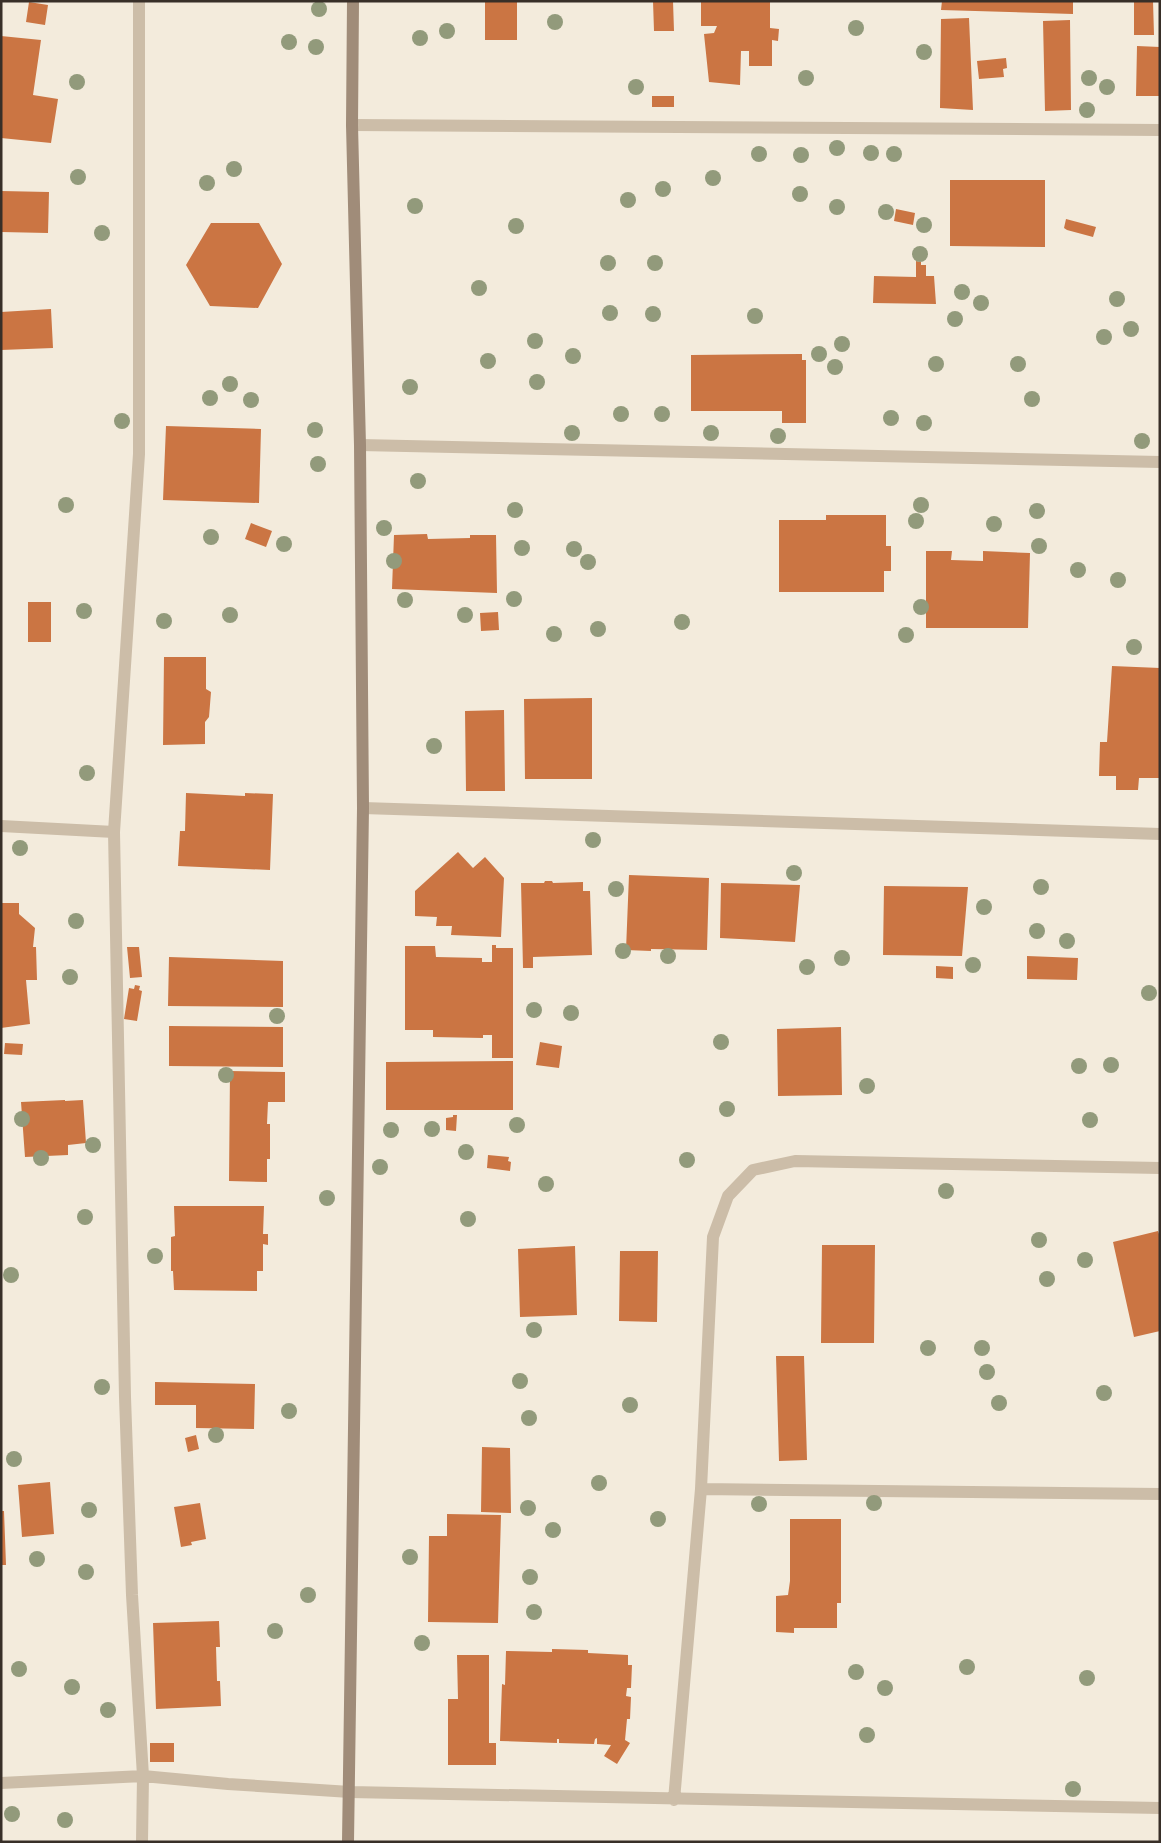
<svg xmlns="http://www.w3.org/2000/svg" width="1161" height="1843" viewBox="0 0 1161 1843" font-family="'PT Sans',sans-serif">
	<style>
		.building { fill: #cb7543 }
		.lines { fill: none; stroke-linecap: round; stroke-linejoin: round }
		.minor { stroke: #ccbda8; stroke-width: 12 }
		.secondary { stroke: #a08c79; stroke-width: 12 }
		.tree { fill: #929a7b }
	</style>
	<rect width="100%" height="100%" fill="#f3ebdc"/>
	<path class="building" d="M485,1H517V40H485Z
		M653,1H673L674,31H654Z
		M701,1H770V28L779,29L778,41L772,40V66H749V51H741L740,85L709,82L704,34L714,33L717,26H701Z
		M942,1H1073V14L941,10Z
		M1134,1H1153L1154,35H1134Z
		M29,2L48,5L45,25L26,22Z
		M969,18L973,110L940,108L941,19Z
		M1070,20L1071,110L1045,111L1043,21Z
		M1,36L41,40L33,95L58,99L51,143L1,138Z
		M1137,46L1160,47V96H1136Z
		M1006,58L1007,68L1003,69L1004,77L979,79L977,61Z
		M652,96H674V107H652Z
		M950,180H1045V247L950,246Z
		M1,191L49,192L48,233L1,232Z
		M896,209L915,213L913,225L894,221Z
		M1066,219L1096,227L1093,237L1067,230L1064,228Z
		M211,223H259L282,264L258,308L210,306L186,265Z
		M916,261L921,262V265H926V276H934L936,304L873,303L874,276L916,277Z
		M51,309L53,348L1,350V312Z
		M802,354V360H806V423H782V411H691V355Z
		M166,426L261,429L259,503L163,500Z
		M826,515H886V546H891V571H884V592H779V520H826Z
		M251,523L272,531L266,547L245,539Z
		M427,534L428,539L470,538V535H496L497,593L392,589L394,535Z
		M926,551H952L951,560L983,561V551L1030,553L1028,628H926Z
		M28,602H51V642H28Z
		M498,612L499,630L481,631L480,613Z
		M164,657H206V689L211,692L209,717L205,722V744L163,745Z
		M1112,666L1160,668V778H1139L1138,790H1116V776H1099L1100,742H1107Z
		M592,698V779H525L524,699Z
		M504,710L505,791H466L465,711Z
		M186,793L245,796V793L273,794L270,870L178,866L180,831H185Z
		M458,852L473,868L485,857L504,878L501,937L451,935L452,926H436L437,917L415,916V891Z
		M629,875L709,878L707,950L651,949V951L626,950Z
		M545,881H552L553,883L583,882V891H590L592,955L533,957V968H523L521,883H544Z
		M721,883L800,885L795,942L720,938Z
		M884,886L968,887L962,956L883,955Z
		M1,903H19V914L35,928L33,947H36L37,980H26L30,1024L1,1028Z
		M492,945H496V948H513V1058H492V1035H483V1038L433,1037V1030H405V946H435L436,957L482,958V962H492Z
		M127,947H139L142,977L130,978Z
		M1027,956L1078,958L1077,980L1027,979Z
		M169,957L283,961V1007L168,1006Z
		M936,966L953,967V979L936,978Z
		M135,985L140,986L139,990L142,991L137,1021L124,1019L129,988L134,989Z
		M169,1026L283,1027V1067L169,1066Z
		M841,1027L842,1095L778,1096L777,1029Z
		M540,1042L562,1046L559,1068L536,1065Z
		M5,1043L23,1044L22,1055L4,1054Z
		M513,1061V1110H386V1062Z
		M230,1071L285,1072V1102H268L267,1124H270V1159H267V1182L229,1181Z
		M65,1100V1101L83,1100L86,1143L68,1145V1155L25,1157L21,1102Z
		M453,1115H457L456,1131L446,1130V1118L453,1117Z
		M488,1155L509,1157L508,1161L511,1162L510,1171L487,1168Z
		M174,1206H264L263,1234H268V1245L263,1244V1271H257V1291L174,1290L173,1271H171V1237L175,1236Z
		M1158,1231L1160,1237V1331L1134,1337L1113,1242Z
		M822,1245H875L874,1343H821Z
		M575,1246L577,1315L520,1317L518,1249Z
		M620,1251H658L657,1322L619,1321Z
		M776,1356H804L807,1460L779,1461Z
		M155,1382L255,1384L254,1429L196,1428V1405H155Z
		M196,1435L199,1449L188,1452L185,1438Z
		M482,1447L510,1448L511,1513L481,1512Z
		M50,1482L54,1534L22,1537L18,1485Z
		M200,1503L206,1539L191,1542L192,1545L181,1547L174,1507Z
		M1,1511H4L6,1565H1Z
		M447,1514L501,1515L498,1623L428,1622L429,1536H447Z
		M790,1519H841V1603H837V1628H794V1633L776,1632V1596L788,1595L790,1581Z
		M219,1621L220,1647H216L217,1681H220L221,1706L156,1709L153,1623Z
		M552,1649L588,1650V1653L628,1655V1665H632L631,1688H627L626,1696L631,1697L630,1719H627L625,1740L630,1743L617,1764L604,1756L611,1745L597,1744V1738L595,1739L594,1744L559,1743V1739H557V1743L500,1741L502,1684L505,1685L506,1651L552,1652Z
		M457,1655H489V1743H496V1765H448V1699H458Z
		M150,1743H174V1762H150Z"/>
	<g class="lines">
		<path class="minor" d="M139,1V454L114,832L125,1397L132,1595L143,1776L142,1842
			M352,125L1160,130
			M360,445L1160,462
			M363,808L1160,834
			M1,826L114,832
			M701,1489L1160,1494
			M1,1783L143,1776L228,1784L350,1792L1160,1808
			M674,1800L701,1489L713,1237L728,1196L753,1170L795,1161L1160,1168"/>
		<path class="secondary" d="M348,1842L363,808L360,445L352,125L353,1"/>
	</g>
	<g class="tree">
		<circle cx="319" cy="9" r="8"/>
		<circle cx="555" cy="22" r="8"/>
		<circle cx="856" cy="28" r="8"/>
		<circle cx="447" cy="31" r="8"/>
		<circle cx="420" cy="38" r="8"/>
		<circle cx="289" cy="42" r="8"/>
		<circle cx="316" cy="47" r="8"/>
		<circle cx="924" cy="52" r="8"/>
		<circle cx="806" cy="78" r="8"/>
		<circle cx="1089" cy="78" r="8"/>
		<circle cx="77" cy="82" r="8"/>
		<circle cx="636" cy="87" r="8"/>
		<circle cx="1107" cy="87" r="8"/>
		<circle cx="1087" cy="110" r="8"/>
		<circle cx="837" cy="148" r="8"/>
		<circle cx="871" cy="153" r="8"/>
		<circle cx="759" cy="154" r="8"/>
		<circle cx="894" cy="154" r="8"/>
		<circle cx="801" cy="155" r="8"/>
		<circle cx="234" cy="169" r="8"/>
		<circle cx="78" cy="177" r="8"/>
		<circle cx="713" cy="178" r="8"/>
		<circle cx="207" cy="183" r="8"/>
		<circle cx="663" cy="189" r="8"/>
		<circle cx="800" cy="194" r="8"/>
		<circle cx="628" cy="200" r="8"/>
		<circle cx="415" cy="206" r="8"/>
		<circle cx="837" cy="207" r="8"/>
		<circle cx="886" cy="212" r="8"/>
		<circle cx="924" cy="225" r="8"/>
		<circle cx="516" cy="226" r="8"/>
		<circle cx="102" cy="233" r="8"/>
		<circle cx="920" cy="254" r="8"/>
		<circle cx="608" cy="263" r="8"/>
		<circle cx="655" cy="263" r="8"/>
		<circle cx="479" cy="288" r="8"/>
		<circle cx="962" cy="292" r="8"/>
		<circle cx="1117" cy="299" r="8"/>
		<circle cx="981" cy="303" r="8"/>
		<circle cx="610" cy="313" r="8"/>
		<circle cx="653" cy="314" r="8"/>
		<circle cx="755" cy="316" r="8"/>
		<circle cx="955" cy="319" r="8"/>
		<circle cx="1131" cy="329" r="8"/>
		<circle cx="1104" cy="337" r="8"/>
		<circle cx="535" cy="341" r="8"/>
		<circle cx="842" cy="344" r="8"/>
		<circle cx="819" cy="354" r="8"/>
		<circle cx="573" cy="356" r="8"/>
		<circle cx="488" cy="361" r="8"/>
		<circle cx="936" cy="364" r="8"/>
		<circle cx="1018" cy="364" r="8"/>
		<circle cx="835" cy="367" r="8"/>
		<circle cx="537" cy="382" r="8"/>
		<circle cx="230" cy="384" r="8"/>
		<circle cx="410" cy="387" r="8"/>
		<circle cx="210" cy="398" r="8"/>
		<circle cx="1032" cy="399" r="8"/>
		<circle cx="251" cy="400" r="8"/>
		<circle cx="621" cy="414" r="8"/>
		<circle cx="662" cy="414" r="8"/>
		<circle cx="891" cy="418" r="8"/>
		<circle cx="122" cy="421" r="8"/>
		<circle cx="924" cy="423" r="8"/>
		<circle cx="315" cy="430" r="8"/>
		<circle cx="572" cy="433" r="8"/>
		<circle cx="711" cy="433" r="8"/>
		<circle cx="778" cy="436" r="8"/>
		<circle cx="1142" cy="441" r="8"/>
		<circle cx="318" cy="464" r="8"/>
		<circle cx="418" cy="481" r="8"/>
		<circle cx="66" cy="505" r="8"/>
		<circle cx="921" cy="505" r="8"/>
		<circle cx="515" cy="510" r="8"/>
		<circle cx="1037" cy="511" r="8"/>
		<circle cx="916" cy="521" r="8"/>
		<circle cx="994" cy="524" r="8"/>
		<circle cx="384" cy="528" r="8"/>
		<circle cx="211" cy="537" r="8"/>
		<circle cx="284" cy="544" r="8"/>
		<circle cx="1039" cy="546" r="8"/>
		<circle cx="522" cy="548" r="8"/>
		<circle cx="574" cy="549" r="8"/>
		<circle cx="394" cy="561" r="8"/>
		<circle cx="588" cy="562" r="8"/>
		<circle cx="1078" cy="570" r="8"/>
		<circle cx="1118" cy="580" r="8"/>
		<circle cx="514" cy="599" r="8"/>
		<circle cx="405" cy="600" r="8"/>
		<circle cx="921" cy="607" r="8"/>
		<circle cx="84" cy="611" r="8"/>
		<circle cx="230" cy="615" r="8"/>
		<circle cx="465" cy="615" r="8"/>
		<circle cx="164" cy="621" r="8"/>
		<circle cx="682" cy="622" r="8"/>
		<circle cx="598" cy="629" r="8"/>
		<circle cx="554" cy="634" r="8"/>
		<circle cx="906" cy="635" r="8"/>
		<circle cx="1134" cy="647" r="8"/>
		<circle cx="434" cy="746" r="8"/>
		<circle cx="87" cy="773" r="8"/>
		<circle cx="593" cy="840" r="8"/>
		<circle cx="20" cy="848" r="8"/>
		<circle cx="794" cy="873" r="8"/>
		<circle cx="1041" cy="887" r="8"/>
		<circle cx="616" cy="889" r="8"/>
		<circle cx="984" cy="907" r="8"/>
		<circle cx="76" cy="921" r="8"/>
		<circle cx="1037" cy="931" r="8"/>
		<circle cx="1067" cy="941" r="8"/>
		<circle cx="623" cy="951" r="8"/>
		<circle cx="668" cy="956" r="8"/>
		<circle cx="842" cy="958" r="8"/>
		<circle cx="973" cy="965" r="8"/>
		<circle cx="807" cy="967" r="8"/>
		<circle cx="70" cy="977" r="8"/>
		<circle cx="1149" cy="993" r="8"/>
		<circle cx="534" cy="1010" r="8"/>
		<circle cx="571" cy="1013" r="8"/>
		<circle cx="277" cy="1016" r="8"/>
		<circle cx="721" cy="1042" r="8"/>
		<circle cx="1111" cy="1065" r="8"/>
		<circle cx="1079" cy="1066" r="8"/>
		<circle cx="226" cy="1075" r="8"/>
		<circle cx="867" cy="1086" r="8"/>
		<circle cx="727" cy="1109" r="8"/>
		<circle cx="22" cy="1119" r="8"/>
		<circle cx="1090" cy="1120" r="8"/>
		<circle cx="517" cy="1125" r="8"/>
		<circle cx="432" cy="1129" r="8"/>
		<circle cx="391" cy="1130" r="8"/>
		<circle cx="93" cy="1145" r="8"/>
		<circle cx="466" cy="1152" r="8"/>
		<circle cx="41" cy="1158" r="8"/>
		<circle cx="687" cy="1160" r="8"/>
		<circle cx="380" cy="1167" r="8"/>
		<circle cx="546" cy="1184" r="8"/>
		<circle cx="946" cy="1191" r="8"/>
		<circle cx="327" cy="1198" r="8"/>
		<circle cx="85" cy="1217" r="8"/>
		<circle cx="468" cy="1219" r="8"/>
		<circle cx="1039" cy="1240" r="8"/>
		<circle cx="155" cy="1256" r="8"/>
		<circle cx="1085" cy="1260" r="8"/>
		<circle cx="11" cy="1275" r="8"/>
		<circle cx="1047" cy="1279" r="8"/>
		<circle cx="534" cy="1330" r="8"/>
		<circle cx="928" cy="1348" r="8"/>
		<circle cx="982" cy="1348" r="8"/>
		<circle cx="987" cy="1372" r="8"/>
		<circle cx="520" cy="1381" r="8"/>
		<circle cx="102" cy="1387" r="8"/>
		<circle cx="1104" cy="1393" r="8"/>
		<circle cx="999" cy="1403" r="8"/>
		<circle cx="630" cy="1405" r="8"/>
		<circle cx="289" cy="1411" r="8"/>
		<circle cx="529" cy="1418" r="8"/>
		<circle cx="216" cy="1435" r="8"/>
		<circle cx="14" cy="1459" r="8"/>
		<circle cx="599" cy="1483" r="8"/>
		<circle cx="874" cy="1503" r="8"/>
		<circle cx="759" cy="1504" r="8"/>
		<circle cx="528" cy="1508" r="8"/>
		<circle cx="89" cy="1510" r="8"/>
		<circle cx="658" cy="1519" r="8"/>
		<circle cx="553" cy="1530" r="8"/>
		<circle cx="410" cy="1557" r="8"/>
		<circle cx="37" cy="1559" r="8"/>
		<circle cx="86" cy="1572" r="8"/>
		<circle cx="530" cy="1577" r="8"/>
		<circle cx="308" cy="1595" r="8"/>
		<circle cx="534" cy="1612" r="8"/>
		<circle cx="275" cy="1631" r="8"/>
		<circle cx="422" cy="1643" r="8"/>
		<circle cx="967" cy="1667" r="8"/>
		<circle cx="19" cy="1669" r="8"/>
		<circle cx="856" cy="1672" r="8"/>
		<circle cx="1087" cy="1678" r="8"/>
		<circle cx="72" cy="1687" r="8"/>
		<circle cx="885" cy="1688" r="8"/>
		<circle cx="108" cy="1710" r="8"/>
		<circle cx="867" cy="1735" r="8"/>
		<circle cx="1073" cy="1789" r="8"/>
		<circle cx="12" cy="1814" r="8"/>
		<circle cx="65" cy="1820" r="8"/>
	</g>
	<rect width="1161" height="1843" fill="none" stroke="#382f28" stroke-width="5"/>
</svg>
